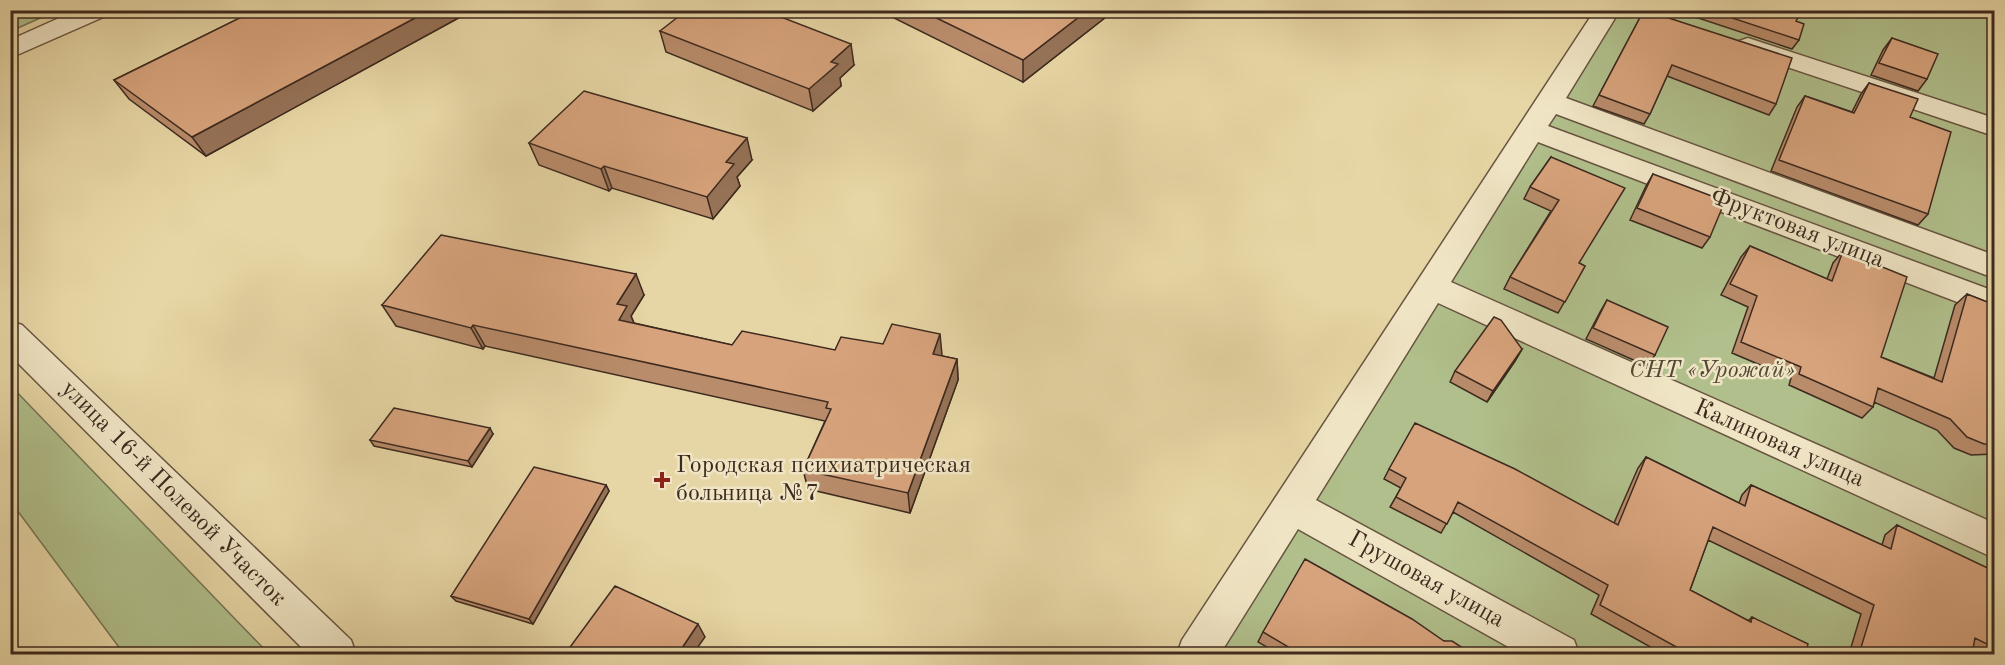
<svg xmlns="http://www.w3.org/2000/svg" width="2005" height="665" viewBox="0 0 2005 665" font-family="'Old Standard TT',serif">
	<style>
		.green { fill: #b0bf8b; stroke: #767455; stroke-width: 1.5 }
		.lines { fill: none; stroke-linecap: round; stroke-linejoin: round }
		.minor-casing { stroke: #685540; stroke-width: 3 }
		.minor { fill: #efe4c4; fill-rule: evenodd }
		.wall { fill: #b98c6b; stroke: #3d2a1f; stroke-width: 1.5 }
		.shaded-wall { fill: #967257; stroke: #3d2a1f; stroke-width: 1.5 }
		.building { fill: #d7a37c; stroke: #3d2a1f; stroke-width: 1.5 }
		.poi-dot { fill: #8f2418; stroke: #efe4c4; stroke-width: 2 }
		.labels { text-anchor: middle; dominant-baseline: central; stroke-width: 5; stroke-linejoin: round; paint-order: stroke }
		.street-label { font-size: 24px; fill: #3d2a1f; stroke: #efe4c4 }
		.park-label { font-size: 24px; font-style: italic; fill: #544835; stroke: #efe4c4 }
		.poi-label { font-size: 24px; fill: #3d2a1f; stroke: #efe4c4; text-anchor: start }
	</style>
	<rect width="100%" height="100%" fill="#e7d6a5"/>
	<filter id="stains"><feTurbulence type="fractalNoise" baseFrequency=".00333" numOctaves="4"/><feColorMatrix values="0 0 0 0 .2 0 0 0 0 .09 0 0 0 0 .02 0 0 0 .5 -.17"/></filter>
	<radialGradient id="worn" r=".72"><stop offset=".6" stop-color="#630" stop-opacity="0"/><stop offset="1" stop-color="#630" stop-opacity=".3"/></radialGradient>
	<path class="green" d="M11,10H56V11L11,31Z
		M1603,11H1994V654H1204Z
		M11,386L236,620L269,654H124L11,502Z"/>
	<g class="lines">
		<defs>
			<path id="minor" d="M77,10H111L108,15L10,58V40Z
				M1595,10H1620L1566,98L1994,255V278L1556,114L1548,126L1994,291V316L1538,142L1451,282L1994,523V558L1438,303L1316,500L1574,640L1579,654H1521L1298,529L1220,654H1177L1182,640Z
				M1748,38L1994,118V136L1739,51L1735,46L1739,41Z
				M10,321L22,325L351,640L356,654H308L10,355Z"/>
		</defs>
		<use href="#minor" class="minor-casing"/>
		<use href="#minor" class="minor"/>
	</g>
	<path class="wall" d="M256,10H473L206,156L129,99L114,80Z
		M878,10H994L1004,15L1111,13L1023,82Z
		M1644,10L1776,104L1769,115L1667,76L1650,114L1644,124L1593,106Z
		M1674,10H1802L1796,21L1799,40L1792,49Z
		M660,31L854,65L840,78L841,86L813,111L666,52Z
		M1892,38L1927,79L1918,91L1871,75L1883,50Z
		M1869,83L1910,117L1928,214L1918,225L1771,171L1797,107L1805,96L1852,112L1861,94Z
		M529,143L752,160L737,177L740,186L713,219L612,188L609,191L539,165Z
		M1551,157L1579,263L1585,266L1558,313L1504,289L1510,277L1551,211L1524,199L1530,187Z
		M1653,174L1710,237L1702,248L1630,220L1646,186Z
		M1750,246L1827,279L1833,263L1843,251L1881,357L1934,378L1955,305L1967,294L1995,305V454L1971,455L1954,448L1937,430L1874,402L1873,407L1862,418L1789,385L1791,378L1732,353L1748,307L1721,295L1741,257Z
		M644,295L631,316L634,323L732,345L942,356L957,359L958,380L910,513L808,489L803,470L825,421L485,346L483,349L396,326L382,305Z
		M1607,300L1655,355L1647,366L1586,339L1600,312Z
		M1522,349L1515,361L1487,402L1450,382L1455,371Z
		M493,434L472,467L374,446L370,440Z
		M1646,457L1739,503L1742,495L1751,485L1882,545L1885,535L1897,525L1995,584V654H1976L1972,653V654H1849L1861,614L1708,540L1690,590L1748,621L1752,617L1805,654H1663L1591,614L1599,595L1453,512L1441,533L1390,507L1401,488L1384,479L1389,469L1614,523L1638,468Z
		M606,485L609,491L533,624L456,601L451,596Z
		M1263,632L1444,641L1472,654H1279L1258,642Z"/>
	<path class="shaded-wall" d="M430,10H473L206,156L192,137Z
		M1088,10H1112L1111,13L1023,82V60Z
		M851,44L854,65L840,78L841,86L813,111L809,89L831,62Z
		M747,138L752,160L737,177L740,186L713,219L707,197L726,162Z
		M604,166L612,188L609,191L601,169Z
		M636,274L644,295L631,316L636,328L619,320L617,304Z
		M473,325L485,346L483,349L471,328Z
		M940,334L942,355L934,375L933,354Z
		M1522,349L1515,361L1487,402L1493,391Z
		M957,359L958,380L910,513L908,493Z
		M490,428L493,434L472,467L468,461Z
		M606,485L609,491L533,624L529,619Z
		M698,624L705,637L693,654H678Z"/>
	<path class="building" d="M256,10H430L192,137L114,80Z
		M687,10H763L851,44L831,62L838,64L809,89L660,31Z
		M920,10H994L1004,15L1010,10H1088L1023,60Z
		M1644,10L1792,58L1776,104L1672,65L1650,114L1599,95Z
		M1708,10H1802L1796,21L1804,24L1799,40Z
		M1892,38L1938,54L1927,79L1879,63Z
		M1869,83L1918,99L1910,117L1951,132L1928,214L1779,160L1805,96L1854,113Z
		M584,91L747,138L726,162L734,164L707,197L604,166L601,169L529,143Z
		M1551,157L1625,188L1579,263L1585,266L1565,302L1510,277L1559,200L1530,187Z
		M1653,174L1725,201L1710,237L1637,208Z
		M441,235L636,274L617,304L627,306L619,320L732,345L742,331L835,350L841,337L883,344L892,324L940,334L933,354L957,359L908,493L803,470L831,409L826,408L828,402L473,325L471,328L382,305Z
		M1750,246L1832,281L1843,251L1907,277L1881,357L1942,382L1967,294L1995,305V444H1984L1967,437L1950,419L1878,388L1873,407L1799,374L1801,367L1741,342L1757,296L1730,284Z
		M1607,300L1668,327L1655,355L1593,328Z
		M1494,317L1501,320L1522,349L1493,391L1455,371Z
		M394,408L490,428L468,461L370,440Z
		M1415,423L1515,469L1618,525L1646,457L1745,506L1751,485L1891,549L1897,525L1994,571L1992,583L1995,584V648L1975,638L1972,654H1859L1874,605L1713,527L1690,590L1751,622L1752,617L1808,644L1805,654H1689L1600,605L1608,585L1458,502L1447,524L1396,497L1406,478L1389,469Z
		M534,467L606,485L529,619L451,596Z
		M1305,559L1412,619L1444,641H1452L1472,654H1300L1263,632Z
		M615,586L698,624L678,654H565Z"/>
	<path class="poi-dot" d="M659 471h6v6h6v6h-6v6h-6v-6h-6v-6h6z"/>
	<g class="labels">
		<g class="street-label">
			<text transform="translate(1797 229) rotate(21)">Фруктовая улица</text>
			<text transform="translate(1779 444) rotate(24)">Калиновая улица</text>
			<text transform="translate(173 494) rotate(45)">улица 16-й Полевой Участок</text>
			<text transform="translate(1426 580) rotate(29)">Грушовая улица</text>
		</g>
		<g class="park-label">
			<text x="1712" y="371">СНТ «Урожай»</text>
		</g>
		<g class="poi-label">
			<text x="676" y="466">Городская психиатрическая<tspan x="676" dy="28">больница №7</tspan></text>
		</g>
	</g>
	<rect width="2005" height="665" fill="none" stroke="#e7d6a5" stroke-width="36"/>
	<rect x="12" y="12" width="1981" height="641" fill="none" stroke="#3d2a1f" stroke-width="3"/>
	<rect x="18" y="18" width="1969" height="629" fill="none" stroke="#3d2a1f" stroke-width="1.5"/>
	<rect width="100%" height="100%" filter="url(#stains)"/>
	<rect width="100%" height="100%" fill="url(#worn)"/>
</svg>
